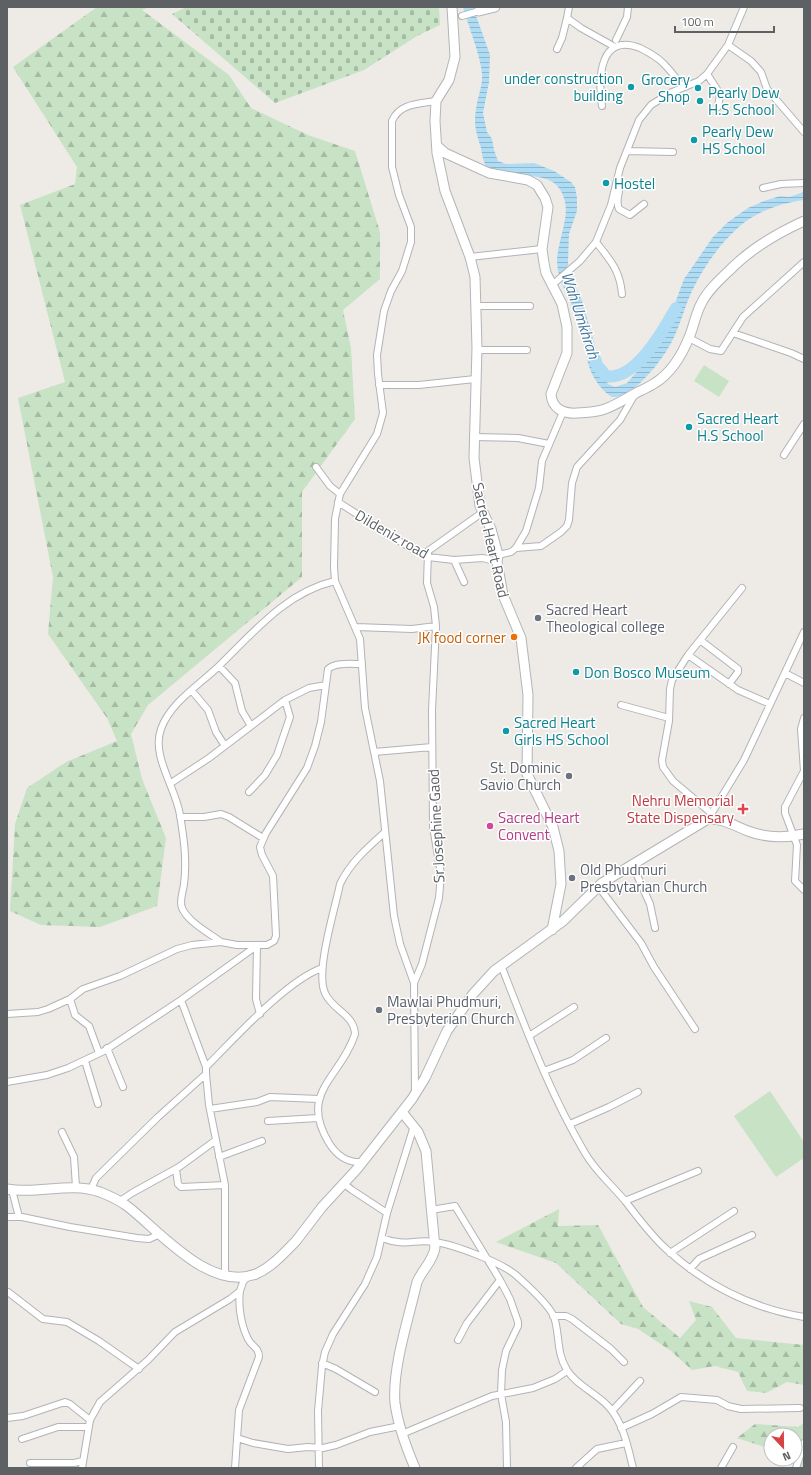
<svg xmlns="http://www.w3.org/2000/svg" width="811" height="1475" viewBox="0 0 811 1475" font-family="'Titillium Web',sans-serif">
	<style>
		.green { fill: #c7e2c5 }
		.forest { fill: url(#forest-firs) }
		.cemetery { fill: url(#cemetery-stones) }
		.water { fill: url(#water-rules) }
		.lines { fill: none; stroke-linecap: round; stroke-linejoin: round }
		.river { stroke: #aedcf5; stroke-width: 12 }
		.street-casing { stroke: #b1b3b6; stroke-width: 8 }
		.secondary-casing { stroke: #b2b5b9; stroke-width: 11 }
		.street { stroke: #fff; stroke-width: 6 }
		.secondary { stroke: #fff; stroke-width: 9 }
		.culture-dot { fill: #0f9aa8; stroke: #fff; stroke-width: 1.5 }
		.worship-dot { fill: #6b7280; stroke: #fff; stroke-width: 1.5 }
		.food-dot { fill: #e8710a; stroke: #fff; stroke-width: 1.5 }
		.health-dot { fill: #e0444e; stroke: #fff; stroke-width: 1.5 }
		.hotel-dot { fill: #d1479c; stroke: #fff; stroke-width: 1.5 }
		.labels { text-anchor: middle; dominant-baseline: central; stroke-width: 3; stroke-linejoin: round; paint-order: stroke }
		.culture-label { font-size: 15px; fill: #0d838f; stroke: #fff; text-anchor: start }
		.street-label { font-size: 15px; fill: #5d6164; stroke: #fff }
		.worship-label { font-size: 15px; fill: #5b616d; stroke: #fff; text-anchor: start }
		.food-label { font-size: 15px; fill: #c56008; stroke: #fff; text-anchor: end }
		.health-label { font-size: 15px; fill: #be3a42; stroke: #fff; text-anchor: end }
		.hotel-label { font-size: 15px; fill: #b23c85; stroke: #fff; text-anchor: start }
		.water-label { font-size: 16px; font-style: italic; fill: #4a799d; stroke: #fff }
	</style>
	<defs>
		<pattern id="forest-firs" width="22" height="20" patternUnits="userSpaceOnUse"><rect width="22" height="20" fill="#c7e2c5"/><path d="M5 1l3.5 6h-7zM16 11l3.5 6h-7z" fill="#a5bba4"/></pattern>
		<pattern id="cemetery-stones" width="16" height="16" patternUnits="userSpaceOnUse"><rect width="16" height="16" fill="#c7e2c5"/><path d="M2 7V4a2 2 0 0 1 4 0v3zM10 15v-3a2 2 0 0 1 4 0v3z" fill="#a5bba4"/></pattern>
		<pattern id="water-rules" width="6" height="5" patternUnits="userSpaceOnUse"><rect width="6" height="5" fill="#aedcf5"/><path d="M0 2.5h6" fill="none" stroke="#91b6ca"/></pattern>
	</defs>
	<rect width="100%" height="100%" fill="#eeebe6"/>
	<path class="green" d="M704,365L729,381L719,397L694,381Z
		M770,1091L804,1142V1158L776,1177L734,1116Z"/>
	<path class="forest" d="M97,7H150L142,10L229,75L251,108L308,135L355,151L380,232V279L343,310L351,348L355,419L302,492V577L148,705L131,734L142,779L166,838L157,906L100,927L41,925L10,911L15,824L27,788L66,762L117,741L107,718L48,634L53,577L18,398L65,382L20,205L75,184L77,167L13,67Z
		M559,1209L558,1226L598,1225L643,1307L680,1338L696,1320L689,1301L712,1307L736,1338L804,1345V1385L787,1382L766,1393L747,1391L738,1372L715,1366L692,1370L671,1351L638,1329L621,1324L556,1263L496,1242Z
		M804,1422V1468H800L799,1458L795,1456V1435H771V1449L737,1438L755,1424L799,1427Z"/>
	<path class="cemetery" d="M187,7H439L440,25L417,36L364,70L275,103L172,14Z"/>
	<path class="water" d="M463,7H473L490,55L489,82L483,113L487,132L492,139L494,150L498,161L506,164L534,163L554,171L571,182L575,187L577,198V211L569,234L568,262L569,272L582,301L602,370L608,384L615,387L627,383L659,346L684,279L713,237L728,222L748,208L764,201L780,196L789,197L804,192V200C782,203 757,211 740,226C720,243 703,268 692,291C683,310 679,332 667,350C658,365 631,399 612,397C602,391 596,382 591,372C585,357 585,340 580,324C574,304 558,284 557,262C557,243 569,219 565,202C556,159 504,188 486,166C483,161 482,154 481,148C477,136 473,123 476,110C477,98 483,86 482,74C481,57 468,25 463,7Z"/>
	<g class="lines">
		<path class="river" d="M595,359L597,365L606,376C635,382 664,329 676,308"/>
		<defs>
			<path id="street" d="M462,16L479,11
				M567,18L569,7
				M616,40L627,17L628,7
				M728,45L751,61L761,72L767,89L804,132
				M557,49L562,38L567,18L581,28L615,47
				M707,74L720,94L718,107
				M602,106C598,79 599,32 640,48C648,52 657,57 663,63C670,70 677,79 683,87
				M627,151L673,152
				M617,181C623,191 614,199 619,209L630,215L644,204
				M763,188L781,184L804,183
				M596,242C610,260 620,270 622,294
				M470,257L542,249
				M552,285L580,261L596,242L611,205L620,168L639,120L651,105L670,93L699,81L707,74L728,45L744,7
				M476,306H530
				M733,333L791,353L804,359
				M689,338L710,349L721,351L743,317L804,262
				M477,350H527
				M379,385H419L475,379
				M473,437L518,438L549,444
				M784,455L804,424
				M316,467L330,486L340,494
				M338,502L407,546L428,557L454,560L483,558L497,562
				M516,548L541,546L561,532L567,526L569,520L572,483L577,467L620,420L635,394
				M498,555L511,552L516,548L526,531L539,488L542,461L563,412
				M454,560L464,582
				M356,627L412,629L436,626
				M700,640L738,669V672L729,684
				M688,655L738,690L770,704
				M219,666L235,683L242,711L251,726
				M785,673L804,683
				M192,691L208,710L216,732L225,746
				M621,705L669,718
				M804,718L801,729L804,771L785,807V813L797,845L795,881L804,890
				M374,752L432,747
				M171,783L209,758L285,700L309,688L326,685
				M249,792L265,775L277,755L290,717L285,700
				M711,813L673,781L663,767L662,760L669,721L670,689L672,680L688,655L742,588
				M710,816L744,760L804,632
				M180,817H204L221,814L229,817L263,838
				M632,864L650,904L655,928
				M598,886L641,943L654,967L695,1029
				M221,942C209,933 188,922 182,908C179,900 183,893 184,884C187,861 184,839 180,815C176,788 151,756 161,729C170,703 199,685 218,667C253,633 286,592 335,581
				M257,946L256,999L260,1014
				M501,965C526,1029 550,1094 585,1153C596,1172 612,1185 626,1202C638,1218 650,1234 665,1248C704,1284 751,1308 804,1317
				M414,983L400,944L394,916L380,781L365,708L360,639L335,581L334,567L335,519L340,494L377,434L383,413L378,374L377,355L384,311L391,291L402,271L411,242V227L399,195L392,167V121C400,103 419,104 436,101
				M70,999L75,1015L89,1026L99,1053
				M181,1000L206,1067
				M7,1014L38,1012L48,1009L70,999L83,989L120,976L177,949L192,945L221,942L237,945H267L274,941L276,936L273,876L262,855L260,847L266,833L307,768L315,746L321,722L328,669C335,662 352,664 362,664
				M529,1036L574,1007
				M107,1048L123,1087
				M85,1061L98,1104
				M544,1071L573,1060L606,1038
				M206,1074L209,1105L225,1185V1275
				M7,1082L47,1075L68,1068L104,1051L181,1000L258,945
				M415,1092L414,983L422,964L439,898L441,874L433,827L432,710L436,626L434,607L427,583L428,551L483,512
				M210,1109L257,1102L270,1097L319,1099
				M268,1121L318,1118
				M570,1124L609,1107L638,1092
				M62,1132L74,1157L76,1187
				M219,1157L262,1141
				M362,1162C348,1163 337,1156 329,1143C298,1092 341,1078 355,1034C354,1014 332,1010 325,993C315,972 335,909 340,884C350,863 367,848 385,832
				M176,1169L178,1184L181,1187L225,1185
				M343,1183L352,1190L387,1213
				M91,1189L96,1178L158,1117L206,1074V1067C234,1039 286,981 322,968
				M12,1190L19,1217
				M120,1201L132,1193L179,1167L216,1140
				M625,1201L698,1171
				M431,1210L455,1206L500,1280L510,1299L518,1322V1326L506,1351L502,1370L501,1394L506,1422L507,1468
				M7,1217H22L70,1227L137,1238L149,1239L160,1234
				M382,1238C405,1247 414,1239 434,1242C453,1244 503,1263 517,1276C527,1285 549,1304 554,1317C560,1334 556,1353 567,1370C576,1385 596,1393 608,1406C623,1422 628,1447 633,1468
				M670,1253L734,1211
				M690,1269L699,1259L752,1235
				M8,1292L43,1319L67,1322L99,1341L139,1369
				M553,1316H566L572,1319L611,1349L624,1362
				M458,1340L467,1323L500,1280
				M322,1363L336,1369L375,1392
				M612,1411L640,1381
				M7,1418L23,1416L65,1402L70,1404L90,1420
				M621,1428L652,1414L681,1397L717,1400L728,1406L741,1409L800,1408
				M402,1434L492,1396L533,1388L555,1379L567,1371
				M237,1438L253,1443L288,1449L308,1447L323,1448L336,1445L370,1432L400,1426
				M22,1439L58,1427H88
				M30,1463H74L83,1461
				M82,1468L90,1420L100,1402L148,1360L175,1332L230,1299L240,1291L243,1282L249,1275
				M235,1468L239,1410L259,1357C259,1347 252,1347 248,1339C241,1325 238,1306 240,1291
				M319,1468L318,1411L322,1366L325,1352L333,1334L365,1284L377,1257L387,1213L414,1126
				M576,1468L597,1449L626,1443
				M721,1468L733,1447
				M796,1468L804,1443"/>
			<path id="secondary" d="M452,7L455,57L449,80L436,101L435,121L437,153L445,191L470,257L475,277L477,348L474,458L480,506L491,529L498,555L497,562L503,595L521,638L528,695L527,774L553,827L559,851L561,884L552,930
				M479,11L495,7
				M437,146L445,153L489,173L528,180L537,185L545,198L548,207L542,249L544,263L546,273L562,304L567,327V353L551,394C552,409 564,414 577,413C606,412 611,407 636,393C642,390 649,387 655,383C671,373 683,353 690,335C694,325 696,313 701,304C708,289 724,276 735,265C754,247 780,232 804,221
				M402,1112L418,1132L426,1151L435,1248C433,1261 422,1270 417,1282C409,1317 392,1368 395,1403C398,1426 406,1447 415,1468
				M7,1189C38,1195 70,1181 100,1192C110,1196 119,1200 127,1206C160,1231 209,1292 256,1274C272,1267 284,1253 296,1241L322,1207L357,1169L412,1099L425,1078L447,1031L473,994L494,971L563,921L602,883L708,819C722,818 735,826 748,831C766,838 785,838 804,834"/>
		</defs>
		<use href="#street" class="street-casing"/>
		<use href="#secondary" class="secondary-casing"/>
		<use href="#street" class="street"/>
		<use href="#secondary" class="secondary"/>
	</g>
	<g class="culture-dot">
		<circle cx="631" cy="87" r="4"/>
		<circle cx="698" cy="88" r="4"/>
		<circle cx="700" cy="101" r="4"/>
		<circle cx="694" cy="140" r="4"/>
		<circle cx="606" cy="183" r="4"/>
		<circle cx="689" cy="427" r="4"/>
		<circle cx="576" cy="672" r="4"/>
		<circle cx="506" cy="731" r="4"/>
	</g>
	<g class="worship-dot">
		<circle cx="538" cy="618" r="4"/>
		<circle cx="569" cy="776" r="4"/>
		<circle cx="572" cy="878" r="4"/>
		<circle cx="379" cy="1010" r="4"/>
	</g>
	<circle class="food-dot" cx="514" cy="637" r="4"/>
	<path class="health-dot" d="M741 803h4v4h4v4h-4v4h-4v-4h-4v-4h4z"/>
	<circle class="hotel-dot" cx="490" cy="826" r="4"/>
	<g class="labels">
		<g class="culture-label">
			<text x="623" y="78" text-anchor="end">under construction<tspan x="623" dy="17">building</tspan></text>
			<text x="690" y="79" text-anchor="end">Grocery<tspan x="690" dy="17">Shop</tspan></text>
			<text x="708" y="92">Pearly Dew<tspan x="708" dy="17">H.S School</tspan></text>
			<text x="702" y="131">Pearly Dew<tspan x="702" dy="17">HS School</tspan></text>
			<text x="614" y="183">Hostel</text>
			<text x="697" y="418">Sacred Heart<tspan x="697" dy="17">H.S School</tspan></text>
			<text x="584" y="672">Don Bosco Museum</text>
			<text x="514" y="722">Sacred Heart<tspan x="514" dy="17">Girls HS School</tspan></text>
		</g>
		<g class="street-label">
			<text transform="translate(392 534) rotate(30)">Dildeniz road</text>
			<text transform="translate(491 540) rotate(77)">Sacred Heart Road</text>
			<text transform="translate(436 826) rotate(-93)">Sr Josephine Gaod</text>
		</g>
		<g class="worship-label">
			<text x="546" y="609">Sacred Heart<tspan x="546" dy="17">Theological college</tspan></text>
			<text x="561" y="767" text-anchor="end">St. Dominic<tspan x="561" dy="17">Savio Church</tspan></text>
			<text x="580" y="869">Old Phudmuri<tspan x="580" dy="17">Presbytarian Church</tspan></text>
			<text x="387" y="1001">Mawlai Phudmuri,<tspan x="387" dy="17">Presbyterian Church</tspan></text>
		</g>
		<g class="food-label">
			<text x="506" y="637">JK food corner</text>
		</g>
		<g class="health-label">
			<text x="734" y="800">Nehru Memorial<tspan x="734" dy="17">State Dispensary</tspan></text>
		</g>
		<g class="hotel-label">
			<text x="498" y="817">Sacred Heart<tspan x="498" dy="17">Convent</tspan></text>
		</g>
		<g class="water-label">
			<text transform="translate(581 315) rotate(72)">Wah Umkhrah</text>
		</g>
	</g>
	<rect width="811" height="1475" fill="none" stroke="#5d6164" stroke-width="16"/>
	<g transform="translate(783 1447) rotate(158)"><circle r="19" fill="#ffffff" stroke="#bec0c1"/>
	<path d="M0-3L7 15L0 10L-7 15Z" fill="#d54445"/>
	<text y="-6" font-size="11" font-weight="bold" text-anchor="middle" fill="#5d6164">N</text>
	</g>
	<path d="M675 26v6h99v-6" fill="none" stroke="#5d6164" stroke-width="2"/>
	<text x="681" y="26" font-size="12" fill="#5d6164" stroke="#ffffff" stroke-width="3" paint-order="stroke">100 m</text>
</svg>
